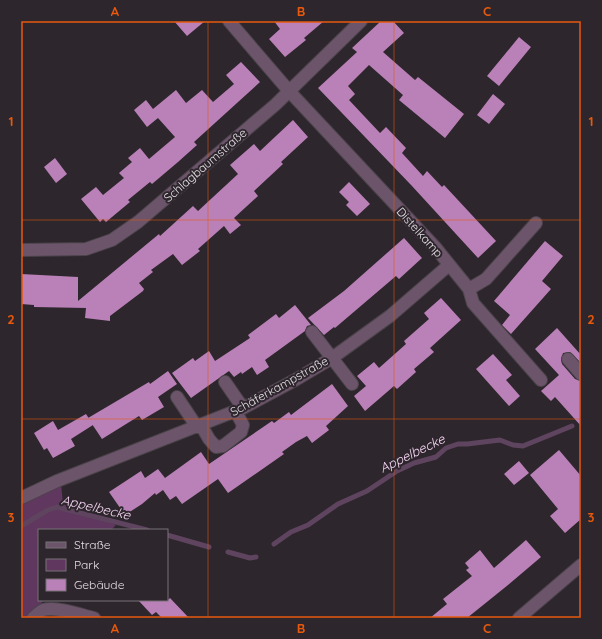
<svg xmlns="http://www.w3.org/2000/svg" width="602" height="639" viewBox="0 0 602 639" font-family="Quicksand,sans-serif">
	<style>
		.green { fill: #60375f }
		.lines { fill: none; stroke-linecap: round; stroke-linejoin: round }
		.stream { stroke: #5e445e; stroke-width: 5 }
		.building { fill: #ba81b8 }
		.minor-casing { stroke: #4b444a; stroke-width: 14 }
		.minor { stroke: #6c546b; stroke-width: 12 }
		.grid { fill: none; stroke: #e8590c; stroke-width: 1; stroke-opacity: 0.55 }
		.labels { text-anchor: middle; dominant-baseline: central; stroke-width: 4; stroke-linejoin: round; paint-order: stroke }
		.street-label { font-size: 12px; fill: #e5e0e5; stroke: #2e262d }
		.water-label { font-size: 13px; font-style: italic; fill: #f7d7f5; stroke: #2e262d }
		.neatline { fill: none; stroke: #e8590c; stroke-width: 1.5 }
		.grid-label { font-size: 13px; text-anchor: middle; font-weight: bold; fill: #e8590c }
	</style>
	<rect width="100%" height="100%" fill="#2e262d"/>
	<path class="green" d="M61,483L63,504L116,525L111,530H39V600H44L28,618H21V503Z"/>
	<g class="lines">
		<path class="stream" d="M21,526L48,510L57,507L147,530
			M167,535L209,547
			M274,544L291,532L308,525L338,504L367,491L397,471L414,463L436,457L446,448L458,444H467L500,440L513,445L523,446L572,426
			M228,552L250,558L256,557"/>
	</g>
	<path class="building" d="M174,21H205L187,36Z
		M274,21H324L304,38L306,40L285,57L269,39L280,29Z
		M381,21H393L404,33L383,52L415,80L418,77L464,114L445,138L399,100L403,95L369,65L348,86L355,94L349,100L380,133L386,127L406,148L402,153L423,176L427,171L442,187L444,185L496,241L478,258L412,186L318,88L357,52L352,48Z
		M519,37L531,47L499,86L487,76Z
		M241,62L260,82L194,142L197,145L178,162L152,184L150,182L128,200L130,202L106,222L103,219L100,222L81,199L96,187L103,195L124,178L119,173L132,162L128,158L140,148L149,159L175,137L158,118L147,127L134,110L146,100L153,109L176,90L186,103L202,90L213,102L234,84L226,75Z
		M493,94L505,104L489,124L477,115Z
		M293,120L308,137L281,162L283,164L254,191L258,196L234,218L241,225L230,234L224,226L198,249L200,251L182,265L173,254L151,270L153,272L139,283L144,289L143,291L110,316V321L85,318L86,308L34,307V305L21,304V274L78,277V301L159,234L160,236L193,206L198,211L238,174L230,165L254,144L260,151Z
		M55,158L67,174L56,183L44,167Z
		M349,182L370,204L357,216L346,205L349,202L339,192Z
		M404,238L422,258L399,279L396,276L342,322L335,328L334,327L324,335L308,318L344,291Z
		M545,241L563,256L542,281L551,289L511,334L502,325L510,315L494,301Z
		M441,298L461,320L430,348L434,352L414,369L416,372L397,389L394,386L365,411L354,396L366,386L357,376L374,362L379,368L406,344L404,341L429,319L424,313Z
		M295,305L311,325L307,326L305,331L265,360L269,367L257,375L252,367L242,374L241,372L234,377L229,371L191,398L172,373L193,358L195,361L209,351L215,361L250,338L248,335L276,314L279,318Z
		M557,328L581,355V363L570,352L563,353L561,360L562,364L575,379L581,381V426L555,397L551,401L541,391L559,375L535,349Z
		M493,354L512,375L506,380L520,396L509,406L476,369Z
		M168,371L177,384L158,397L164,407L142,420L139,416L102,439L88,418L149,382L150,384Z
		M332,384L348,406L326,426L329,430L312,443L307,436L296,442L282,452L284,454L228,493L218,479L182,504L176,496L170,500L163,490L156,495L155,493L142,504L125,515L109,492L141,471L145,478L158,469L165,478L201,452L209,464L272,421L274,423L289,412L291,415Z
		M86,414L93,425L71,439L75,446L53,458L47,448L44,450L34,433L53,421L58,430Z
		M559,450L581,476V519L565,533L550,516L558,509L530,475Z
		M519,461L529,473L514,485L504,474Z
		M526,540L541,557L508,585L467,618H430L447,604L443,599L472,576L466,570L469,568L465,563L480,550L494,568Z
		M170,598L189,618H162L156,612L152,615L138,600H168Z"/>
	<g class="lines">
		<defs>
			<path id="minor" d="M229,21L289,91L435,247L469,289L473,303L541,380
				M21,250L86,249L112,240L138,222L275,105L361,21
				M469,289L486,279L536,223
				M312,332L352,384
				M568,359L581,374
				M225,382L243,408
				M177,397L197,427
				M201,425L209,439L216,447L223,446L241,432L243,425L236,412
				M21,498L57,481L243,408L295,380L332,358L390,316L449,265
				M33,618C36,615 39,612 43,610C56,606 81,615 94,618
				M519,618L581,565"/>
		</defs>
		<use href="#minor" class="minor-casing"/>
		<use href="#minor" class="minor"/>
	</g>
	<path class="grid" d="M208,21V618M394,21V618M21,220H581M21,419H581"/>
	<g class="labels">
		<g class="street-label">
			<text transform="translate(205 165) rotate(-41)">Schlagbaumstraße</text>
			<text transform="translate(420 232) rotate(48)">Distelkamp</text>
			<text transform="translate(279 386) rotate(-29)">Schäferkampstraße</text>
		</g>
		<g class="water-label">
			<text transform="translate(412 453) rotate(-26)">Appelbecke</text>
			<text transform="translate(96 507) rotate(13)">Appelbecke</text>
		</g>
	</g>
	<rect width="602" height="639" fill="none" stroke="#2e262d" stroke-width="44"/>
	<rect x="38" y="529" width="130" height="72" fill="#2e262d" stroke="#777077"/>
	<rect x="46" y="542" width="20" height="6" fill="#6c546b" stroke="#777077"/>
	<text x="74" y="549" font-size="12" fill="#e5e0e5">Straße</text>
	<rect x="46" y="559" width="20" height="12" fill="#60375f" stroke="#777077"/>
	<text x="74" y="569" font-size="12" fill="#e5e0e5">Park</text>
	<rect x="46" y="579" width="20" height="12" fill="#ba81b8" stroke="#777077"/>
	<text x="74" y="589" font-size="12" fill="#e5e0e5">Gebäude</text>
	<rect x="22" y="22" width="558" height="595" class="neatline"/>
	<g class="grid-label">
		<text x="115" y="16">A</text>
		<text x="301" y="16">B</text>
		<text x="487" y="16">C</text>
		<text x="11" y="126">1</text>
		<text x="591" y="126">1</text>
		<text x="11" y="324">2</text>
		<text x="591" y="324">2</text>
		<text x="11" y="522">3</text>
		<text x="591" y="522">3</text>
		<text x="115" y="633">A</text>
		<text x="301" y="633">B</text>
		<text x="487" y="633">C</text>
	</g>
</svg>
